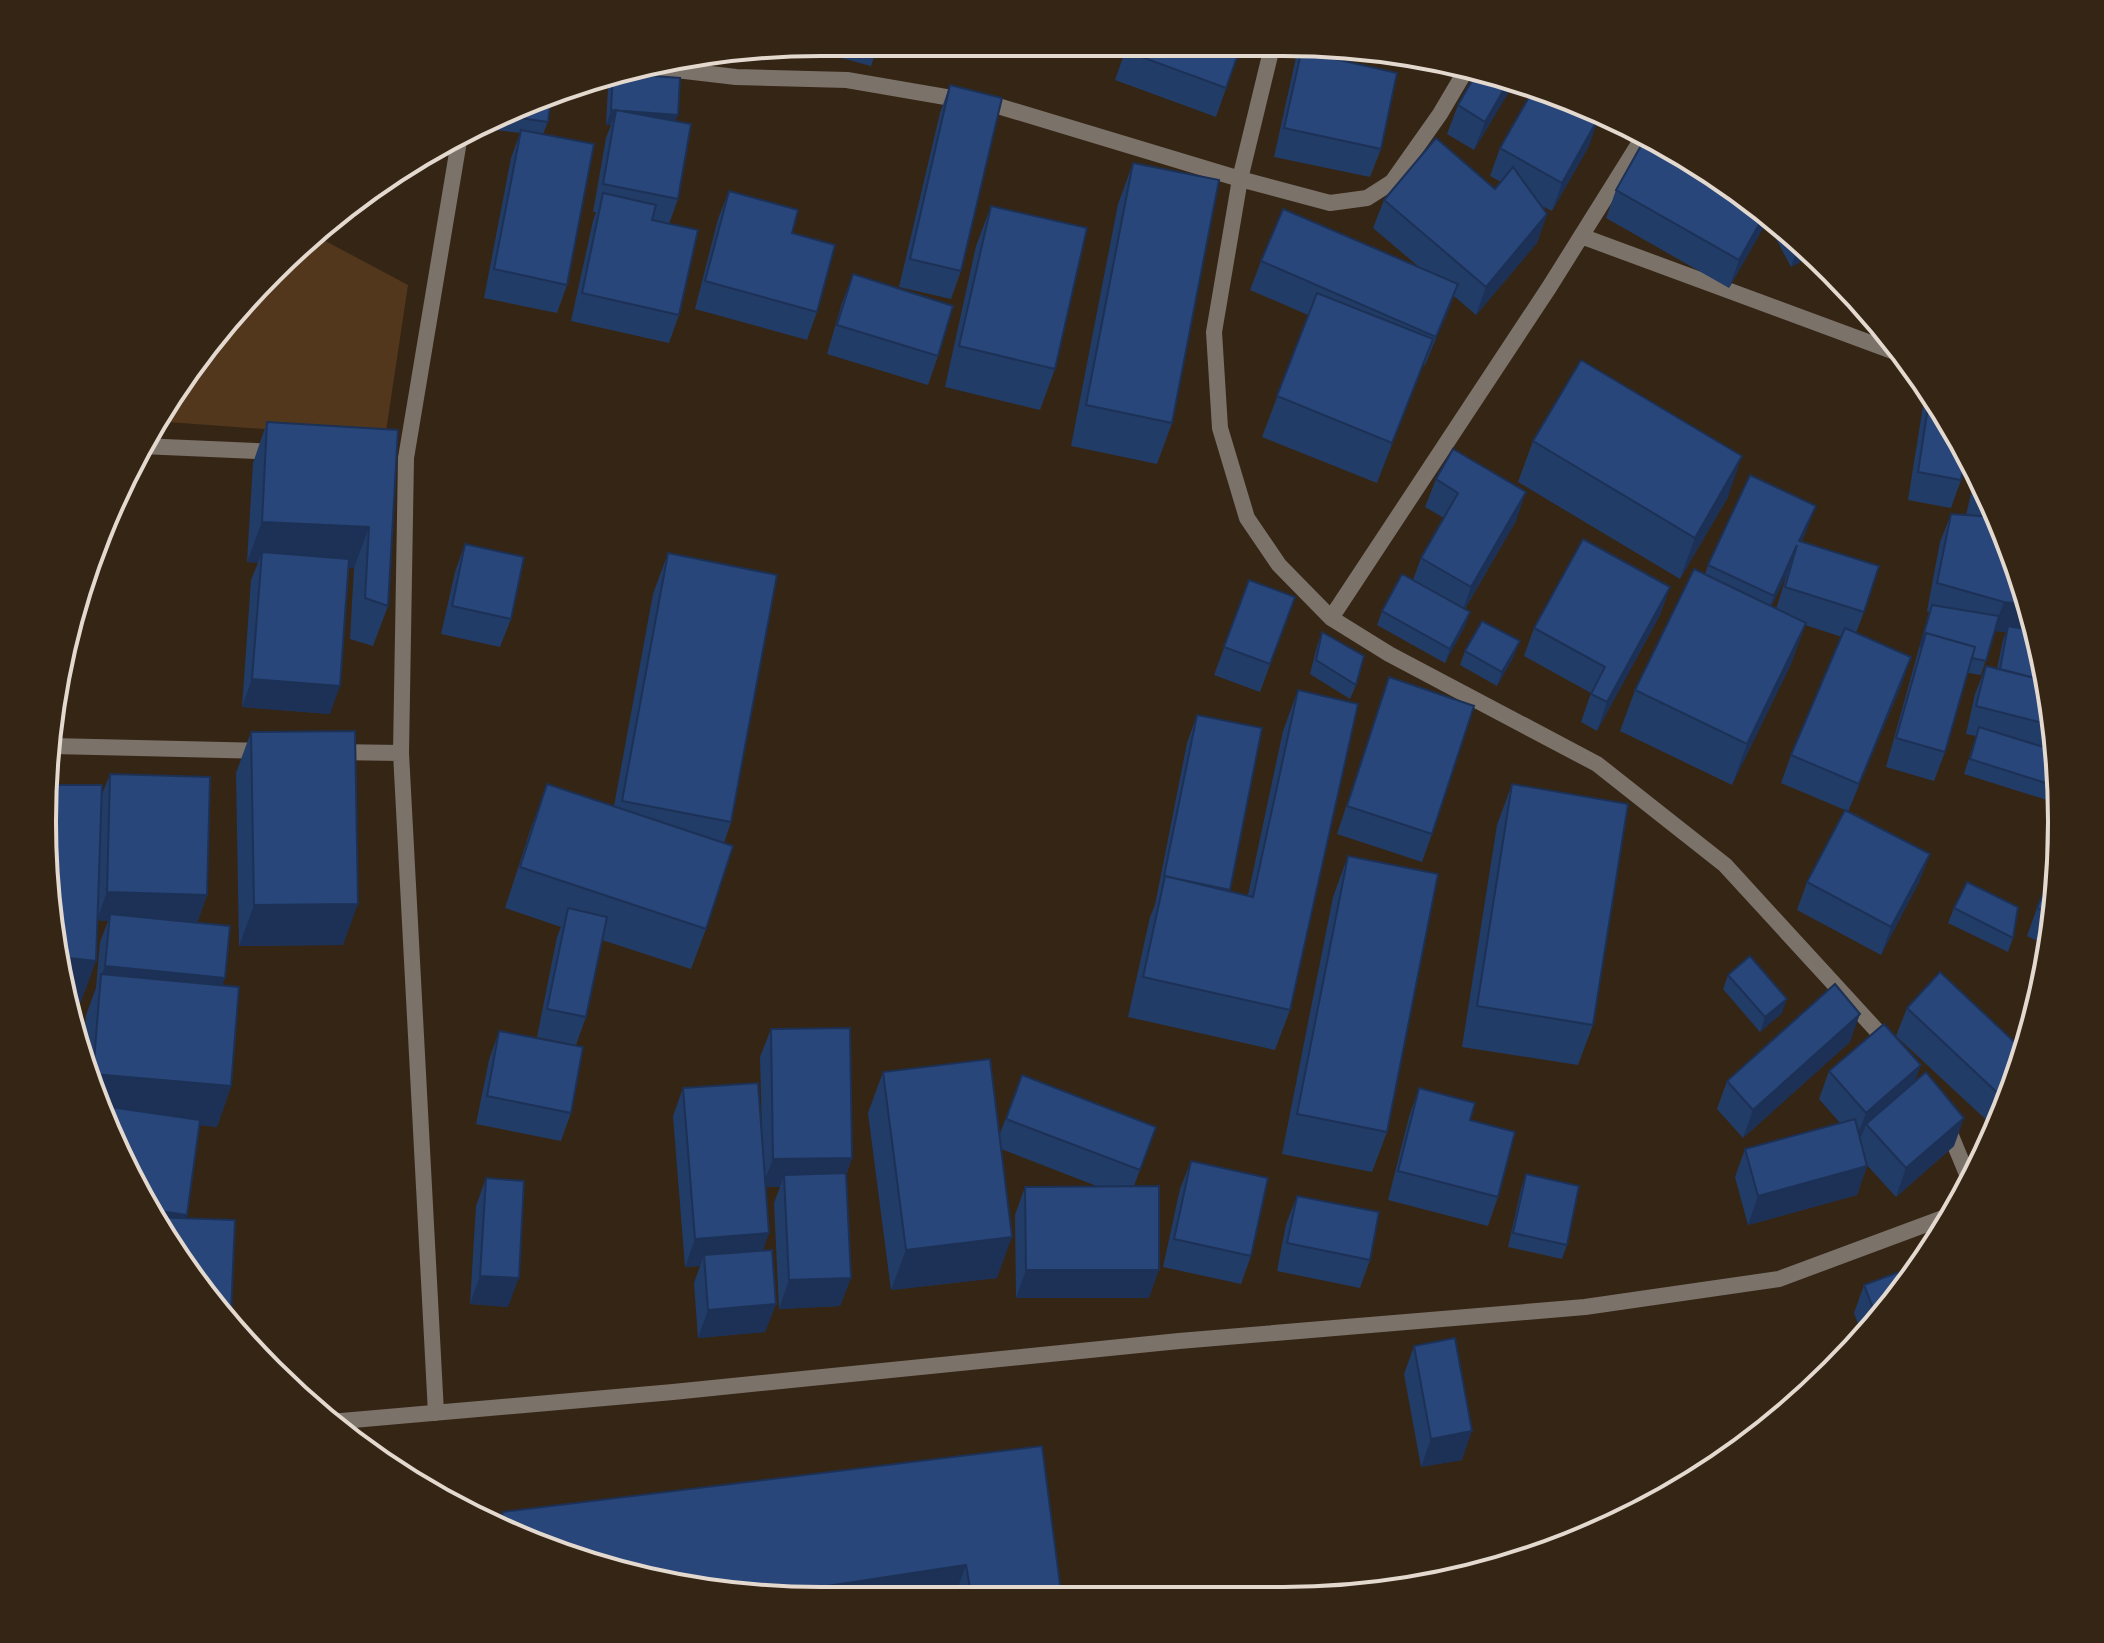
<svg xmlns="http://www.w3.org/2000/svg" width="2104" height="1643" viewBox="0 0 2104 1643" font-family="Ubuntu,sans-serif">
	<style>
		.green { fill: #52371c }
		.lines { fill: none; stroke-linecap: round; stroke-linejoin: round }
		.minor { stroke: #7b726a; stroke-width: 16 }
		.wall { fill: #223c68; fill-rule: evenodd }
		.shaded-wall { fill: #1c3155 }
		.building { fill: #284679; stroke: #1c3155; stroke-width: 2 }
		.rim { fill: none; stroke: #e4d9cf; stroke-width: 4 }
	</style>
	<rect width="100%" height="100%" fill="#352515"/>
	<path class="green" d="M316,236L408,285L385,438L154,421L270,271Z"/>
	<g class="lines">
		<path class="minor" d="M1273,43L1240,179L1214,332L1220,428L1247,518L1279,565L1331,618L1389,654L1597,764L1725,865L1890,1045
			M642,66L736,77L847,80L998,106L1240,179L1330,203L1367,198L1392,182L1440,114L1466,70
			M1581,236L1903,355
			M141,446L277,452
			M1331,618L1550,286L1645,134
			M52,746L266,751
			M333,752L401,753
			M1947,1126L1971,1184
			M436,1413L401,753L406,458L460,135
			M330,1422L673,1392L1179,1341L1585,1307L1779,1279L1951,1215"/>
	</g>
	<path class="wall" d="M822,42H879L871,66L808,49L809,44Z
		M1004,43H1067L1062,57Z
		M1128,43H1242L1216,117L1115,80Z
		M1300,44H1333L1335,59L1381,149L1370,177L1274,157L1297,53Z
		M613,73L676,121L678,199L669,224L679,315L669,343L571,321L593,221L596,212H593L606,138L611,125H606L608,88Z
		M1516,80L1474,150L1447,134L1458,105Z
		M950,85L961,271L951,299L899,287L940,113Z
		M551,97L548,122L543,134L567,285L557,313L484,298L511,158L520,133L496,130L498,119Z
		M1589,146L1552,211L1540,205L1547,214L1537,243L1476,315L1454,296L1425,365H1423L1377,483L1262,437L1308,315L1250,290L1261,261L1419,267L1373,228L1384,200L1495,189L1501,182L1490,176L1500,148Z
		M1133,163L1172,423L1157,464L1071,446L1118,204Z
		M1616,190L1757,203L1813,255L1791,267L1766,220L1762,230L1729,288L1606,218Z
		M729,191L792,233L817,312L807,340L695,309L718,219Z
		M991,206L1055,369L1040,410L945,387L976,246Z
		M853,274L938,356L928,385L827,354L842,303Z
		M1926,387L1957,431L1961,480L1951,508L1908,500Z
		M267,422L398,430L388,606L373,646L350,639L354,568H349L330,714L242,707L251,580L258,563L247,562L253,463Z
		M1533,441L1728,497L1680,579L1518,482Z
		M1976,472L2020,570L2055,719L2056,749L2052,785L2047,800L1964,774L1976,736L1966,734L1975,694L1986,666L1997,669L2003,640L2006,632L1995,631L1981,675L1968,673L1945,752L1934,781L1886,767L1929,612L1927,611L1940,542L1951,514L1966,515Z
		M1436,479L1516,521L1465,609L1470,612L1465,626L1445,663L1377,625L1382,611L1413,580L1421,558L1444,518L1425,507Z
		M1805,534L1802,541L1864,612L1856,633L1911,657L1901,686L1848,812L1930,854L1919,882L1881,955L1797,910L1807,882L1845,810L1781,783L1791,755L1842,637L1805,625L1791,664L1732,785L1620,731L1635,690L1705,574L1708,565ZM1787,574L1776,609L1771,607Z
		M465,544L511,619L500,647L441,634L455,572Z
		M668,553L731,822L724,843L706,929L691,969L602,940L586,1017L576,1045L537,1037L557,937L561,927L505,908L532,825L547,784L614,806L653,594Z
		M1249,580L1295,597L1260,692L1214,675Z
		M1670,587L1660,615L1597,731L1581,722L1591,693L1524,656L1534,628Z
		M1322,632L1356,685L1350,699L1310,674L1317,646Z
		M1465,651L1514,656L1497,686L1460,665Z
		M1389,677L1432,834L1422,862L1337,834Z
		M1298,690L1290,1010L1275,1050L1128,1017L1150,917L1155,905L1187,743L1197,715L1262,728L1229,891L1248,895L1283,731Z
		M251,732L343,945L239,946L236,773Z
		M110,774L207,895L197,923L223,985L231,1086L217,1127L200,1125L186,1218L231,1315L147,1212L82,1057L86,1015L96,988L100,942L108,921L97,920L81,1002L101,797Z
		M1512,784L1593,1025L1578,1065L1462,1047L1497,825Z
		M2058,809L2060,849L2048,845Z
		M1348,856L1387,1132L1372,1172L1282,1154L1333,897Z
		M2060,872L2048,946L2027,936L2037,908Z
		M1954,908L2013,938L2008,952L1948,923Z
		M1728,975L1782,1013L1760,1032L1723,989Z
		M1907,1008L2025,1052L1996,1129L1896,1036Z
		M771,1029L852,1158L846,1176L851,1278L840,1306L779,1309L774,1203L780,1187H766L763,1251L776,1304L765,1332L698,1338L694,1283L700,1266L685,1267L673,1116L683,1088L762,1129L760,1057Z
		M499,1031L571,1113L561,1141L476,1124L489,1060Z
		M1850,1042L1743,1138L1717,1109L1727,1081Z
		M1921,1065L1914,1082L1954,1146L1896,1197L1866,1164L1867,1166L1857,1195L1748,1225L1735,1177L1745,1149L1840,1123L1819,1099L1829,1071Z
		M883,1072L999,1136L1022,1075L1156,1127L1134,1186L1149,1298H1016L1015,1215L1025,1187H1099L1001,1149L997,1278L891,1290L868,1113Z
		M1419,1088L1470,1120L1498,1197L1488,1226L1388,1200L1409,1117Z
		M1191,1161L1251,1256L1241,1284L1163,1267L1180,1189Z
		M1526,1174L1567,1245L1562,1259L1508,1247L1521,1189Z
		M486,1178L508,1307L470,1304L476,1206Z
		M1297,1196L1370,1260L1360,1288L1277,1271L1286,1224Z
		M1864,1285L1901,1296L1863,1337L1854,1313Z
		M1414,1346L1462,1460L1421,1467L1404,1374Z
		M1042,1446L1062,1600L821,1601L524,1542L497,1527L502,1512Z"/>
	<path class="shaded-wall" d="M1510,79L1516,80L1474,150L1485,122Z
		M611,110L616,111L611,125H606Z
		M616,111L678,115L672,130Z
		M1599,117L1589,146L1552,211L1562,183Z
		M1766,212L1768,213L1762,230L1729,288L1739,260Z
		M1547,214L1537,243L1476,315L1486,287Z
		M1799,243L1813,255L1791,267Z
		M1458,284L1448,312L1425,365L1436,337Z
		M1433,339L1418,379L1377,483L1392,443Z
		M1742,456L1728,497L1680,579L1695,538Z
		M1526,492L1516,521L1461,615L1471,587Z
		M1816,506L1805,534L1792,563L1799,541Z
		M262,522L369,527L354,568L261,563L262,552L258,563L247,562Z
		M1797,545L1787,574L1763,624L1774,596Z
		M1670,587L1660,615L1597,731L1607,702Z
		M2004,602L2029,605L2036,636L2008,626L2006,632L1993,631Z
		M1470,612L1465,626L1445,663L1450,649Z
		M1806,623L1791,664L1732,785L1747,744Z
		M1520,641L1514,656L1497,686L1502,672Z
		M1911,657L1901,686L1848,812L1859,784Z
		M252,679L340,686L330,714L242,707Z
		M1930,854L1919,882L1881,955L1891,927Z
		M107,892L207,895L197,923L110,914L108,921L97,920Z
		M358,904L343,945L239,946L254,905Z
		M60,957L96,961L81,1002L66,1000Z
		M105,966L225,978L215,1006L100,980Z
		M1787,999L1782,1013L1760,1032L1765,1017Z
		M1860,1014L1850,1042L1743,1138L1753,1110Z
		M1921,1065L1910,1093L1866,1124L1862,1135L1855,1141L1866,1113Z
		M93,1074L231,1086L217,1127L107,1117L91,1078Z
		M1964,1118L1954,1146L1896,1197L1906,1168Z
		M852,1158L842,1186L784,1175L780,1187H762L773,1159Z
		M1867,1166L1857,1195L1748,1225L1758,1196Z
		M146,1209L187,1215L177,1244L171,1243Z
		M769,1233L759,1262L704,1255L700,1266L685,1267L695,1239Z
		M1012,1237L997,1278L891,1290L906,1250Z
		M1026,1270H1159L1149,1298H1016Z
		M480,1276L519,1278L508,1307L470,1304Z
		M851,1278L840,1306L779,1309L789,1280Z
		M776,1304L765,1332L698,1338L708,1310Z
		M1472,1431L1462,1460L1421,1467L1431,1439Z
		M966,1565L953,1601H821L792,1598L794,1591Z"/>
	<path class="building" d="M1128,43H1242L1226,88L1125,51Z
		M1303,44L1338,45L1335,59L1397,73L1381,149L1284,128Z
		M1477,72L1510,79L1485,122L1458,105Z
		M613,73L680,78L678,115L611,110Z
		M950,85L1002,98L961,271L910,259Z
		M1536,85L1564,98L1599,117L1562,183L1500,148Z
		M551,97L548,122L506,116Z
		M616,110L691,124L678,199L603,184Z
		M521,130L594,144L567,285L494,269Z
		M1647,135L1672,146L1757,203L1766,212L1739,260L1616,190Z
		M1436,138L1495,189L1513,167L1547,214L1486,287L1384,200Z
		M1133,163L1219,180L1172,423L1086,405Z
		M729,191L798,210L792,233L835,245L817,312L705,281Z
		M603,193L656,205L652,220L698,230L679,315L582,293Z
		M991,206L1087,228L1055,369L959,346Z
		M1283,209L1458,284L1436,337L1261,261Z
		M853,274L953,306L938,356L837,325Z
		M1317,293L1433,339L1392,443L1277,396Z
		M1581,360L1742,456L1695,538L1533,441Z
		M1930,394L1957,431L1966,451L1961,480L1918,472Z
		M267,422L398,430L388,606L365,598L369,527L262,522Z
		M1453,449L1526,492L1471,587L1421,558L1458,493L1436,479Z
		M1750,475L1816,506L1799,541L1879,566L1864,612L1785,587L1797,545L1774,596L1708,565Z
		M1951,514L1996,517L2020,570L2029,605L2004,602L1937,583Z
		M1583,539L1670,587L1607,702L1591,694L1605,667L1534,628Z
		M465,544L524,557L511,619L452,606Z
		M262,552L349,559L340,686L252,679Z
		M668,553L777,575L731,822L622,801Z
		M1694,569L1806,623L1747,744L1635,690Z
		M1402,574L1470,612L1450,649L1382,611Z
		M1249,580L1295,597L1270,664L1224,647Z
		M1932,605L1999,616L1986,661L1972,658L1975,647L1926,633L1920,647Z
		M1482,621L1520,641L1502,672L1465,651Z
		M2008,626L2035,631L2046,681L2000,669Z
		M1845,628L1911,657L1859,784L1791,755Z
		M1322,632L1364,656L1356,685L1316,660Z
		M1926,633L1975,647L1945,752L1896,738Z
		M1986,666L2046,681L2055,719V726L1976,706Z
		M1389,677L1474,706L1432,834L1347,806Z
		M1298,690L1358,704L1290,1010L1143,977L1165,876L1253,897Z
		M1197,715L1262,728L1230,890L1164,876Z
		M1979,727L2056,751L2057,770L2052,785L1970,759Z
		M355,731L358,904L254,905L251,732Z
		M110,774L210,777L207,895L107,892Z
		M547,784L733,846L706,929L520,867Z
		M1512,784L1628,804L1593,1025L1477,1006Z
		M47,785H102L96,961L60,957L42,822Z
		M1845,810L1930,854L1891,927L1807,882Z
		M2058,813L2059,833L2053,831Z
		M2060,855V872L2053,915L2037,908Z
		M1348,856L1438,874L1387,1132L1297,1114Z
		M1967,882L2018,907L2013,938L1954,908Z
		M568,908L607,917L586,1017L547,1009Z
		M110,914L230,926L225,978L105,966Z
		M1750,956L1787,999L1765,1017L1728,975Z
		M1940,972L2025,1052L2006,1101L1907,1008Z
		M101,974L239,987L231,1086L93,1074Z
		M1835,984L1860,1014L1753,1110L1727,1081Z
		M1884,1024L1921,1065L1866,1113L1829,1071Z
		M850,1028L852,1158L773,1159L771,1029Z
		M499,1031L583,1047L571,1113L487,1096Z
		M990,1059L1012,1237L906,1250L883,1072Z
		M1926,1072L1964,1118L1906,1168L1866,1124Z
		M1022,1075L1156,1127L1140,1170L1006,1119Z
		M758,1083L769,1233L695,1239L683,1088Z
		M1419,1088L1475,1103L1470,1120L1515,1132L1498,1197L1398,1171Z
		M103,1106L200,1120L187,1215L146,1209Z
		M1855,1119L1867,1166L1758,1196L1745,1149Z
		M1191,1161L1268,1178L1251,1256L1174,1239Z
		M846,1173L851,1278L789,1280L784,1175Z
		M1526,1174L1579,1186L1567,1245L1513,1233Z
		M486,1178L524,1181L519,1278L480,1276Z
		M1159,1186V1270H1026L1025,1187Z
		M1297,1196L1379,1212L1370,1260L1287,1243Z
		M150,1217L235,1220L231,1315H226Z
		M772,1250L776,1304L708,1310L704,1255Z
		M1921,1264L1901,1296L1878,1321L1864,1285Z
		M1455,1338L1472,1431L1431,1439L1414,1346Z
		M1042,1446L1062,1600H972L966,1565L794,1591L796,1598L670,1586L524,1542L505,1532L502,1512Z"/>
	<path d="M0 0H2104V1643H0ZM821 56H1283A765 765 0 0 1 2048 821V822A765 765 0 0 1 1283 1587H821A765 765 0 0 1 56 822V821A765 765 0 0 1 821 56Z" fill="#352515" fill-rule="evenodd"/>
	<path class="rim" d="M821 56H1283A765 765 0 0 1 2048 821V822A765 765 0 0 1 1283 1587H821A765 765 0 0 1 56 822V821A765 765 0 0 1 821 56Z"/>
</svg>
